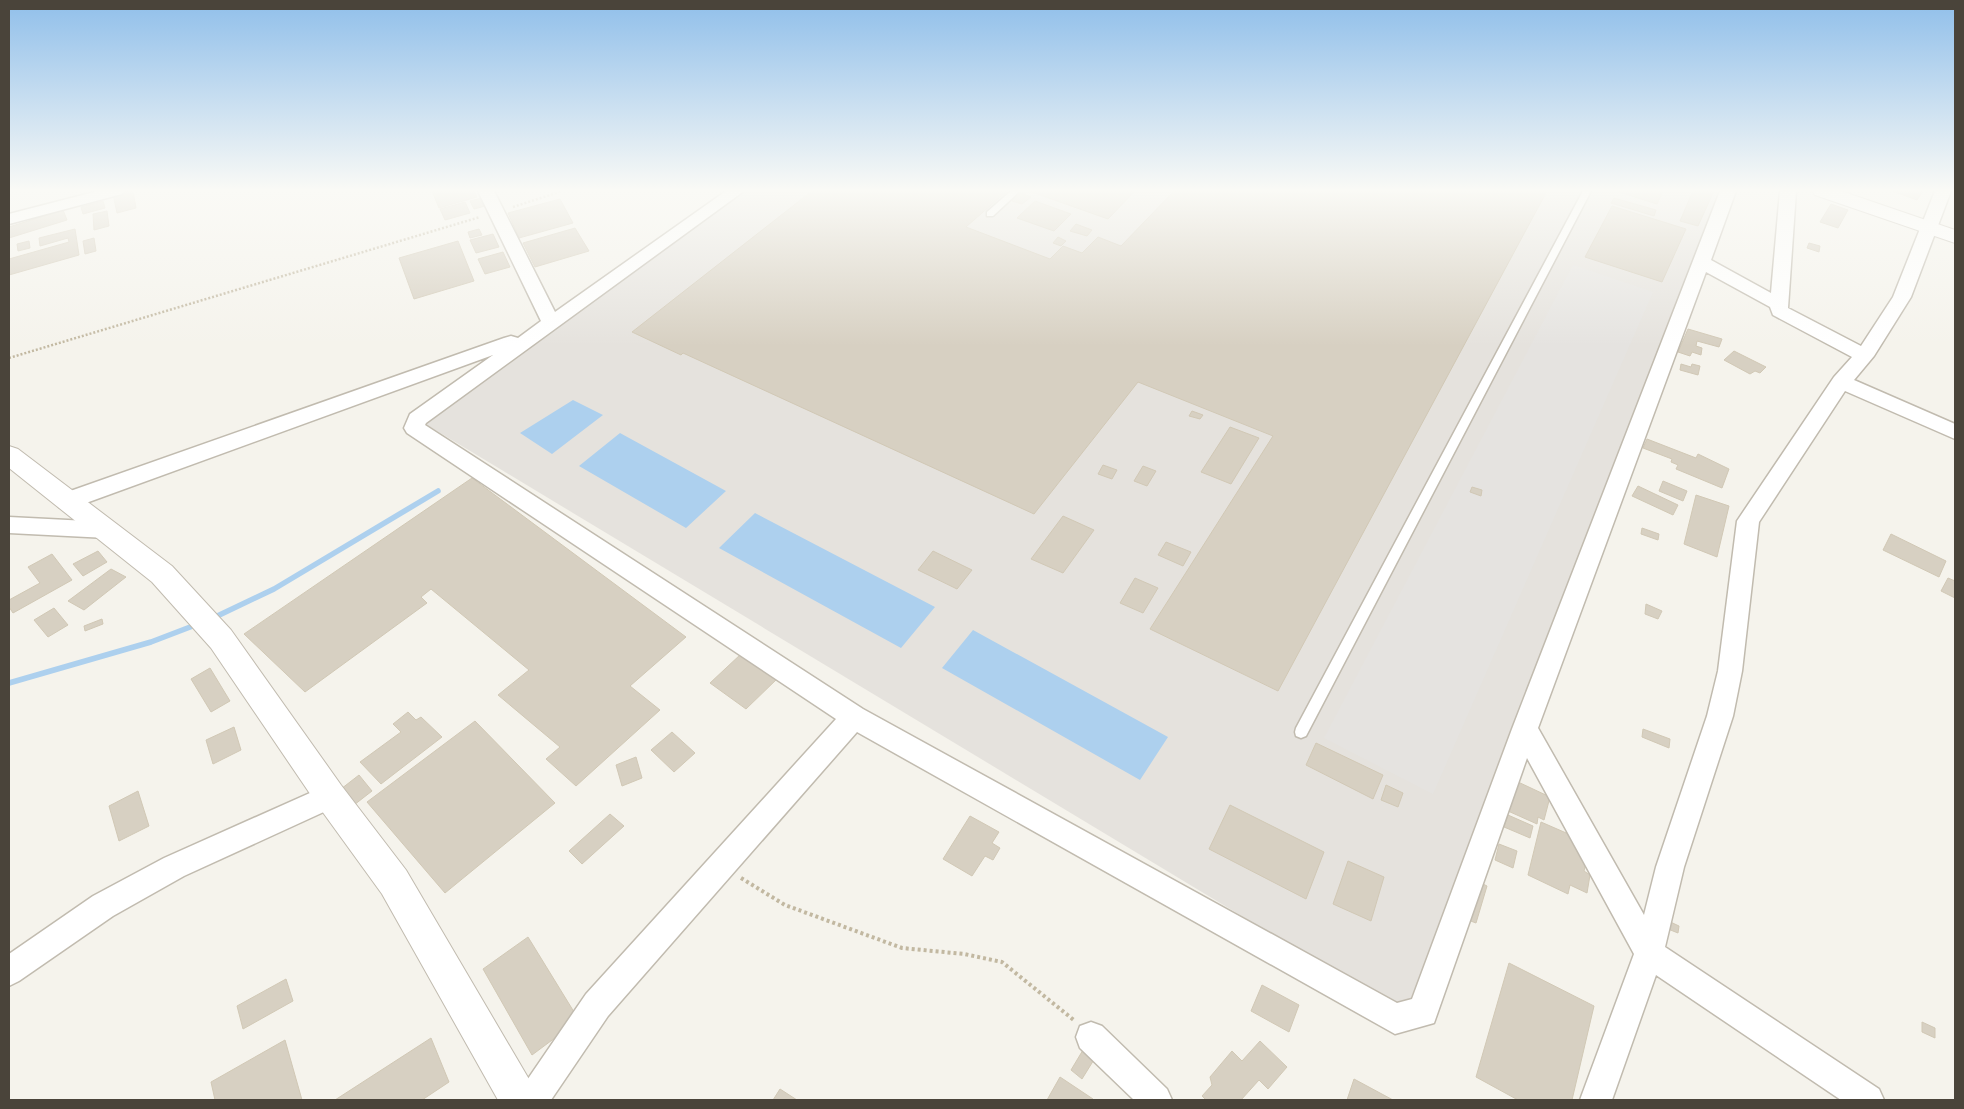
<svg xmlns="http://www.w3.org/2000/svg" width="1964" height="1109" viewBox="0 0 1964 1109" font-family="'PT Sans Narrow',sans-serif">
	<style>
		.industrial { fill: #e5e2dd }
		.parking { fill: #e5e3e0 }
		.water { fill: #add0ee }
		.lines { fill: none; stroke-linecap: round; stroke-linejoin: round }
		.stream { stroke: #add0ee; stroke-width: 5.5 }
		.building { fill: #d7d0c2; stroke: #d1c8b5 }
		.service-casing { stroke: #c1bbaf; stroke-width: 3 }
		.minor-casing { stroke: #c1bbaf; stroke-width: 3 }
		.tertiary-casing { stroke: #c1bbaf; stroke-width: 2 }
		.path-far1 { stroke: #c2b8a1; stroke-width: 2.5; stroke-dasharray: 2 2; stroke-linecap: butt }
		.path { stroke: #c2b8a1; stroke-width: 4; stroke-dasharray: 3 3; stroke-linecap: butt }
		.service { fill: #fff; fill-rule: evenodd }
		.minor { fill: #fff; fill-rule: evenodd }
		.tertiary { fill: #fff; fill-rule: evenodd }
	</style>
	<rect width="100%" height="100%" fill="#f5f3ec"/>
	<path class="industrial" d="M744,191H1729L1409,1003L1391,1006L427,425L428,415Z"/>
	<path class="parking" d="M1573,265L1653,292L1433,794L1324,738Z"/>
	<path class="water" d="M573,400L603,415L552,454L520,433Z
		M620,433L726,491L686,528L579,466Z
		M755,513L935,607L901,648L719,548Z
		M973,630L1168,737L1140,780L942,668Z"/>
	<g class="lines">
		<path class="stream" d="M211,619L274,589L438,491
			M9,683L151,642L198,624"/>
	</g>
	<path class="building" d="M125,191H133L136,208L117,213L113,194Z
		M432,191H474L477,197L439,208Z
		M812,191H1007L966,227L1050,259L1063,246L1082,253L1098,237L1121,246L1174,191H1547L1278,691L1150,629L1273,436L1138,382L1034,514L683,353L681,355L632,332Z
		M1029,191H1135L1108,219Z
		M1616,191H1663L1657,204Z
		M1693,191H1714L1698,226L1680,221Z
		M1892,191H1923L1917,200Z
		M1021,193L1031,197L1022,204L1012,201Z
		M486,197L489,205L474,209L470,201Z
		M1614,198L1656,210L1654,216L1611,203Z
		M560,199L573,223L519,238L508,213Z
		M103,201L105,208L83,214L81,207Z
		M1035,201L1071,214L1054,231L1017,218Z
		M465,202L470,213L445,220L440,209Z
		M1831,204L1848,210L1838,228L1820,222Z
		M1612,206L1686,229L1662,282L1585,257Z
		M63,210L67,220L9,238V227Z
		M107,211L109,226L94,230L93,214Z
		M1076,224L1092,230L1087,236L1070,231Z
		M575,228L589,251L535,267L523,243Z
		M75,229L79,255L9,275V259L69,242L68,238L40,246L39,238Z
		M479,229L482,235L470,238L468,232Z
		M493,234L499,247L476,253L470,240Z
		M1058,237L1066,241L1061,246L1053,243Z
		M94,238L96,251L85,254L83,241Z
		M29,241L30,248L18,251L17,244Z
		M458,241L474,281L414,299L399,258Z
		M1809,243L1820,246L1819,252L1807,248Z
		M503,252L510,267L485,274L478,259Z
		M1688,329L1722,339L1719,347L1697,341L1696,346L1702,348L1701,355L1692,352L1690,356L1678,352Z
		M1734,351L1766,367L1760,373L1755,371L1750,374L1724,360Z
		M1681,364L1691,367L1692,364L1700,366L1698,375L1680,370Z
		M1192,411L1203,415L1200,419L1189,416Z
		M1230,427L1259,438L1231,484L1201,472Z
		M1647,439L1696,458L1698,454L1729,469L1722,488L1676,469L1678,465L1671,462L1672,459L1643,448Z
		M1103,465L1117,470L1112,479L1098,474Z
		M1143,466L1156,471L1147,486L1134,481Z
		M472,478L686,637L630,686L660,710L576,786L546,759L560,747L498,695L529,670L431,589L421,597L427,603L305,692L244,634Z
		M1663,481L1687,491L1683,501L1659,491Z
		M1638,486L1678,505L1673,515L1632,496Z
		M1472,487L1482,490L1481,496L1470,492Z
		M1696,495L1729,506L1717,557L1684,544Z
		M1063,516L1094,530L1063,573L1031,559Z
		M1642,528L1659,534L1658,540L1641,534Z
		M1891,534L1946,561L1939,577L1883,550Z
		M1166,542L1191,552L1183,566L1158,555Z
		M98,551L107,562L83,576L73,564Z
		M933,551L972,570L957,589L918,570Z
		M52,554L72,580L13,613L9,607V600L40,583L28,567Z
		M111,569L126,577L84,610L68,601Z
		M1135,578L1158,588L1143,613L1120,603Z
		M1948,578L1955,581V598L1941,591Z
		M1646,604L1662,611L1658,619L1645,614Z
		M54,608L68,625L48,637L34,620Z
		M102,619L103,624L85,631L84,626Z
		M741,654L777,679L746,709L710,683Z
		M210,668L230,701L211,712L191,679Z
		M408,712L416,720L421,717L442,737L381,784L360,762L401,732L393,724Z
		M475,721L555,803L445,893L367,802Z
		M234,727L241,750L213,764L206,740Z
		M1643,729L1670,739L1669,748L1642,737Z
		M672,732L695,753L674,772L651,750Z
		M1316,743L1383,775L1373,799L1306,765Z
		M636,757L642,778L622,786L616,765Z
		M359,775L372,791L354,805L341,789Z
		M1516,781L1550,797L1544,820L1538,817L1537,824L1508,811Z
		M1386,785L1403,793L1398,807L1381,800Z
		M138,791L149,826L119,841L109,806Z
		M1230,805L1324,852L1306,899L1209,849Z
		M610,814L624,826L582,864L569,851Z
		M1508,815L1533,826L1530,838L1504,827Z
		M970,816L999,832L992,843L1000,848L993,860L985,856L972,876L943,859Z
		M1541,822L1580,839L1578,851L1588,855L1584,871L1590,875L1587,893L1570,885L1568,894L1528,875Z
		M1499,844L1517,851L1513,868L1495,860Z
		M1348,861L1384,877L1371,921L1333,904Z
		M1479,882L1487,886L1476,923L1468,920Z
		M1664,919L1679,926L1678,933L1663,927Z
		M528,937L579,1020L532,1055L483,969Z
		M1509,963L1594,1006L1572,1100H1518L1476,1077Z
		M286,979L293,1001L243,1029L237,1006Z
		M1262,985L1299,1005L1289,1032L1251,1011Z
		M1922,1022L1935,1028V1038L1922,1032Z
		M431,1038L449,1082L422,1100H335Z
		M285,1040L302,1100H215L211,1082Z
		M1260,1041L1287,1067L1268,1089L1259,1080L1241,1100H1206L1202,1096L1212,1085L1210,1077L1232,1051L1242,1061Z
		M1083,1050L1095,1058L1082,1079L1071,1070Z
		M1060,1077L1093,1099V1100H1047Z
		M1354,1079L1393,1100H1347Z
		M780,1089L797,1100H773Z"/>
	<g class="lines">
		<defs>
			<path id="service" d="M1011,191H1020L993,216H987V212Z
				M1583,191H1591L1306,736L1301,738L1296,736L1295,732L1296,728Z"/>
			<path id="minor" d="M98,191H124L122,194L9,224V214Z
				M478,191H494L555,312L726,191H744L426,423L425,425L863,709L1397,1003L1412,999L1512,729L1720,191H1736L1711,260L1771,293L1780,191H1796L1788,308L1861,346L1893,297L1935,191H1951L1911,297L1874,356L1854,380L1955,424V439L1845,391L1759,522L1742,671L1733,716L1684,867L1665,947L1879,1089L1884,1100H1841L1656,975L1612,1100H1580L1634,954L1527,758L1434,1023L1395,1034L857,732L608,1016L551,1100H516L521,1089L586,994L836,719L407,433L404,428L410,414L493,355L75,507L67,509L59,507L56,501L59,495L504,338L511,336L518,338L541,321ZM1706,272L1770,307L1773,315L1852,357L1834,377L1737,521L1718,671L1707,716L1656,867L1644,915L1538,728Z
				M9,517L107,522L115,524L118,530L115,536L107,538L9,533Z
				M330,784L339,787L343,796L339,805L184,876L113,916L19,981L9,986V954L93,896L164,858Z
				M1091,1022L1102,1026L1167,1089L1172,1100H1134L1080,1048L1076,1037L1080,1026Z"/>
			<path id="tertiary" d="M1812,191H1841L1955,230V243L1815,195Z
				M9,446L18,449L172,566L231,630L341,785L406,870L533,1086L538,1100H498L382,894L319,807L211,648L152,582L9,468Z"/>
		</defs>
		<use href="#service" class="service-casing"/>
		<use href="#minor" class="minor-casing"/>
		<use href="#tertiary" class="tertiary-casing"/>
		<path class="path-far1" d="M513,207L562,191
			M9,358L480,217"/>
		<path class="path" d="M741,878L785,905L902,948L964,954L1002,962L1075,1021"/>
		<use href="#service" class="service"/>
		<use href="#minor" class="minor"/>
		<use href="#tertiary" class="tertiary"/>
	</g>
	<linearGradient id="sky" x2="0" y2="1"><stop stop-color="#90bfea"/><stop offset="0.55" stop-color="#fafaf6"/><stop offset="1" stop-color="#fafaf6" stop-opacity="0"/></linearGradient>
	<rect width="1964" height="346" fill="url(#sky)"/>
	<rect width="1964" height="1109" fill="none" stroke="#4a443a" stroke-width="20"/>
</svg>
